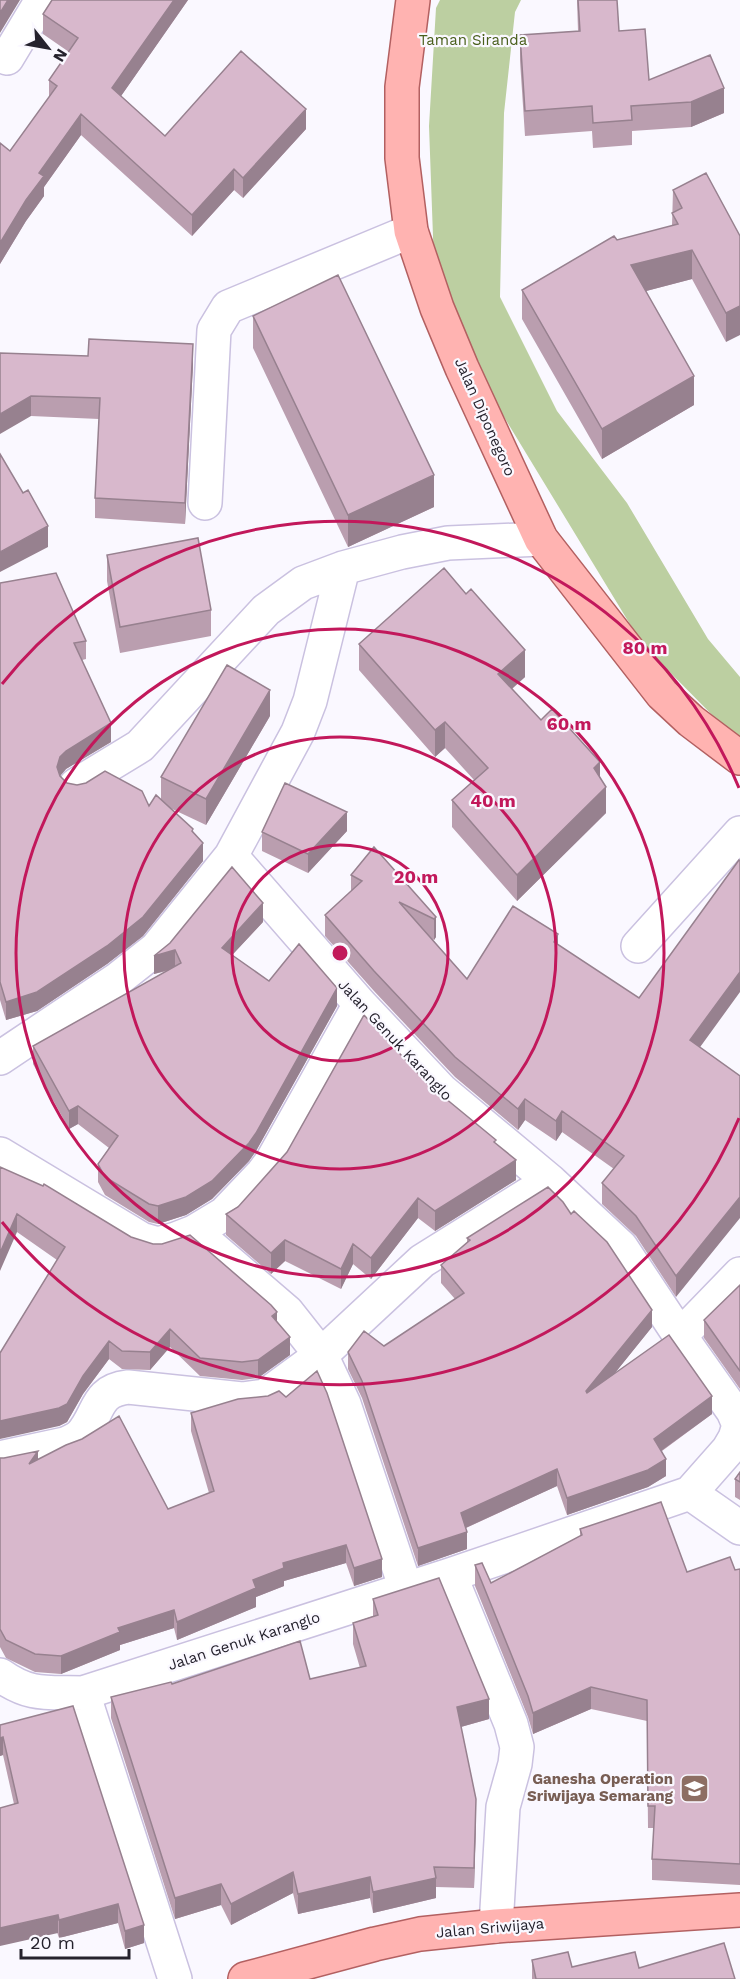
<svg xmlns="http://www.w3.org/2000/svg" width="740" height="1979" viewBox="0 0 740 1979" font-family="'Work Sans',sans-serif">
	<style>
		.green { fill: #bccfa1 }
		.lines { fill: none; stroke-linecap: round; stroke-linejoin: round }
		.minor-casing { stroke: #cac1e0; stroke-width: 36 }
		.major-casing { stroke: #b36061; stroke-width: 36 }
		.minor { stroke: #fff; stroke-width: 33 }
		.major { stroke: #ffb3b1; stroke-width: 33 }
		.wall { fill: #ba9eaf }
		.shaded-wall { fill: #97818f }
		.building { fill: #d8b8cc; stroke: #97818f; stroke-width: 1.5 }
		.ring { fill: none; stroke: #c2185b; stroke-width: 3 }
		.labels { text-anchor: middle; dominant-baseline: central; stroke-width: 4.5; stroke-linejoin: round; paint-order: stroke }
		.park-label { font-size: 15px; fill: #485e1a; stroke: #faf8ff }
		.street-label { font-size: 15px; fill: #25222d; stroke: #faf8ff }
		.education-label { font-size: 15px; font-weight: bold; fill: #785e54; stroke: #faf8ff; text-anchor: end }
		.centre { fill: #c2185b; stroke: #faf8ff; stroke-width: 3 }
		.ring-label { font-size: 18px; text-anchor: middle; font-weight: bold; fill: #c2185b; stroke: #faf8ff; stroke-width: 4.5; stroke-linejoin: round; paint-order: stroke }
	</style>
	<rect width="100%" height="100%" fill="#faf8ff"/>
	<path class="green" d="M440,0H521L515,12L504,113L500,297L557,411L627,503L708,639L740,677V737L727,730L642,644L478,374L434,264L429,126L436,8Z"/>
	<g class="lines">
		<defs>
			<path id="minor" d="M7,58L42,0
				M205,503L214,330L228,307L411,231
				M76,785L140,746L266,610L303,583L343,568L402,552L448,543L541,539
				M231,856L360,1004L442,1091L550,1181L621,1247L680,1336
				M638,946L740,833
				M0,1058L118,979L156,949L231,856L298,732L310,701L343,568
				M0,1154L141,1239L158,1244L176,1239L194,1232L224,1214L263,1173L272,1161L360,1004
				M194,1232L287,1312L321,1355L344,1404L406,1589
				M0,1458L65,1444C70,1442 77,1439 81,1435C100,1414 94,1391 128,1387L242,1399L265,1396L321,1355L422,1261L550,1181
				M690,1493L740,1528
				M450,1575L511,1724L517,1747L515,1764L503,1807L496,1926
				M0,1675C31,1697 47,1692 83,1693L450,1575L690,1493L728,1450L735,1438L739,1425L733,1411L680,1336L740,1274
				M83,1693L175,1979"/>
			<path id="major" d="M413,0L402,87V158L411,231L437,308L462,368L541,539L662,694L691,721L740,758
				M245,1979L375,1944L420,1934L496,1926L740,1910"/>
		</defs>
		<use href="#minor" class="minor-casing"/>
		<use href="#major" class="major-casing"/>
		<use href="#minor" class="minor"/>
		<use href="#major" class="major"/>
	</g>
	<path class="wall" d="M52,0H188L121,96L165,136L306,129L243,198L234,190L192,236L81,135L44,187V196L26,221L0,264V143L10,151L49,98V80L69,52L43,34V14Z
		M577,0H617L619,31L649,80L724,113L691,127L632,131V145L593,148L592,131L525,136L520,61V35L578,31Z
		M673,190L740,236L726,342L692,279L646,291L694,405L602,459L522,319V290L617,240L672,226Z
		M253,316L434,507L348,547L253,348Z
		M0,353L193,364L185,524L95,518V498L99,419L31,416Z
		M107,555L211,610V636L120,653L107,581Z
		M0,583L86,641V659L82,660L111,742L66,769L60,776L67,783L149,806L161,800V777L270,716L206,825L170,808L193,833L203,861L143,936L107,964L37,1011L6,1020L0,1000Z
		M359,644L525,677L512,689L541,720L600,777L606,813L517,901L452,827V800L474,780L445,748L435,757L359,670Z
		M347,831L308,873L262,851V832Z
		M351,875L436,917V937L434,940L432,939L467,979L558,945L700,1047L676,1297L636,1236L602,1204V1183L614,1169L562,1132L556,1141L525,1120L518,1130L455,1077L374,991L325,936V915L351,892Z
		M263,922L232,955L269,981L337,1006L256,1151L249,1161L212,1199L186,1215L158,1224L149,1222L105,1195L98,1182V1164L109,1148L78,1124L69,1129L33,1064V1046L167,971L154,974V956Z
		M428,1084L496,1144L516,1180L435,1231L418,1218L371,1279L353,1264L341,1289L285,1261L271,1274L226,1235V1214Z
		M0,1167L131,1237L277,1322L290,1355L258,1378L242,1380L200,1376L170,1347L150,1370L122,1369L109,1359L83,1394L67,1422L59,1426L57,1260L17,1232Z
		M467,1238L652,1327L614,1374L712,1414L662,1451L666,1476L648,1487L567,1515L557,1486L466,1528L467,1549L418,1566L362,1398L348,1369V1352L384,1346L455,1299L441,1283V1265L467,1243Z
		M740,1285V1389L704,1338V1320Z
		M191,1413L382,1577L354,1586L346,1563L284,1581V1586L256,1597V1607L177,1640L174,1628L120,1645V1650L61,1674L35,1672L6,1658L0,1647V1458L38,1460L168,1509L209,1493L191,1431Z
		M740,1472V1500L735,1497V1479Z
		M580,1529L687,1572L740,1569V1885L652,1880V1859L654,1828H648L647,1721L591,1709L533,1734L528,1717L475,1586V1565L491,1583L580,1536Z
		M373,1599L489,1719L461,1727L476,1819L474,1888L436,1887V1898L373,1913L370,1898L298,1914L293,1893L231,1925L221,1905L175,1919L111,1718V1697L172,1684L310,1679L360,1668L353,1644V1623L373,1616Z
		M0,1725L144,1943L125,1949L118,1923L59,1938L14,1804L3,1755L0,1756Z
		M532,1960L572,1967L639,1968L735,1979H532Z"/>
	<path class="shaded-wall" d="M8,0H20L0,33V13Z
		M174,0H188L112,109V88Z
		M724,88V113L691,127V102Z
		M306,109V129L243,198V178Z
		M81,114V135L44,187V196L26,221L0,264V243L39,173Z
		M234,169V190L192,236V215Z
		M692,250V279L631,295V265Z
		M740,306V335L726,342V313Z
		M193,344V364L185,524V503Z
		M694,376V405L602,459V429Z
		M31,396V416L0,434V414Z
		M434,475V507L348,547V515Z
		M48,526V547L0,572V552Z
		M525,650V677L498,701V674Z
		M270,690V716L206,825V799Z
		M445,722V748L435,757V730Z
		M111,723V742L66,769L60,776L57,767L60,757L66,751Z
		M600,762V789L594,768Z
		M606,787V813L517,901V875Z
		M347,812V831L308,873V854Z
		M203,843V861L143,936L107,964L37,1011L6,1020V1002Z
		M263,903V922L222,966V948Z
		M436,917V937L434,940V919Z
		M558,934V955L554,942Z
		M175,950V968L154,974V956Z
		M740,972V992L690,1061V1040Z
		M337,988V1006L256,1151L249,1161L212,1199L186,1215L158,1224V1206Z
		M525,1099V1120L518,1130V1109Z
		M78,1106V1124L69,1129V1111Z
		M562,1111V1132L556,1141V1121Z
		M516,1160V1180L435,1231V1211Z
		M740,1197V1218L676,1297V1276Z
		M418,1198V1218L371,1279V1258Z
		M17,1214V1232L0,1271V1253Z
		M285,1240V1261L271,1274V1253Z
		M353,1244V1264L341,1289V1269Z
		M652,1310V1327L586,1409V1391Z
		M277,1312V1330L272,1316Z
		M170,1329V1347L150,1370V1352Z
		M290,1337V1355L258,1378V1360Z
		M109,1341V1359L83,1394L67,1422L59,1426L0,1439V1421L83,1376Z
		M712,1396V1414L654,1456V1439Z
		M38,1451V1469L29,1464Z
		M666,1459V1476L648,1487L567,1515V1498Z
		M557,1469V1486L461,1530V1513Z
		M467,1532V1549L418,1566V1548Z
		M346,1545V1563L284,1581V1586L256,1597V1607L177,1640V1622L283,1563Z
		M382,1559V1577L354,1586V1568Z
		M174,1610V1628L120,1645V1650L61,1674V1656L118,1628Z
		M591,1687V1709L533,1734V1713Z
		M489,1699V1719L457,1728V1707Z
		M3,1737V1755L0,1756V1738Z
		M476,1799V1819L474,1888V1868Z
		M293,1872V1893L231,1925V1904Z
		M370,1877V1898L298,1914V1894Z
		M436,1878V1898L373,1913V1892Z
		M221,1884V1905L175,1919V1898Z
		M118,1904V1923L59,1938V1920Z
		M58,1915V1933L0,1946V1928Z
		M144,1925V1943L125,1949V1931Z"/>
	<path class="building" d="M0,0H8L0,13Z
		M52,0H174L112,88L165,136L241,51L306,109L243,178L234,169L192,215L81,114L39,173L44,176L26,200L0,243V143L10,151L57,86L49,80L78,38L43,14Z
		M578,0H617L619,31L645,29L649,80L710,55L724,88L691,102L631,106L632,120L593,123L592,106L525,111L520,35L580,31Z
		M706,173L740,236V306L726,313L692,250L631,265L694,376L602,429L522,290L614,236L617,240L678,224L672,213L682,208L673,190Z
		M338,275L434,475L348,515L253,316Z
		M89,339L193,344L185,503L95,498L100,398L31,396L0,414V353L88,356Z
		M0,454L23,493L28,490L48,526L0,552Z
		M198,538L211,610L120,627L107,555Z
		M444,568L466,594L471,589L525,650L498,674L541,720L552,709L600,762L594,768L606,787L517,875L452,800L488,768L445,722L435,730L359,644Z
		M56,573L86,641L74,643L111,723L66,751L60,757L57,767L60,776L67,783L77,785L86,783L105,771L142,791L149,806L156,795L193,829L192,831L203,843L143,917L107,946L37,992L6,1002L0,982V583Z
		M227,665L270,690L206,799L161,777Z
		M285,783L347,812L308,854L262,832Z
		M374,847L436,917L434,919L399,902L467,979L513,906L558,934L554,942L639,998L739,860L740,861V972L690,1040L740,1076V1197L676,1276L636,1216L602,1183L624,1156L562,1111L556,1121L525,1099L518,1109L455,1057L374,971L325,915L362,881L351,875Z
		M232,867L263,903L222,948L269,981L299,944L337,988L256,1133L249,1143L212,1181L186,1197L158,1206L149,1204L105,1177L98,1164L118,1136L78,1106L69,1111L33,1046L181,963L175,950L154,956L170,943Z
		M364,1015L428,1084L496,1140L494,1142L516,1160L435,1211L418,1198L371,1258L353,1244L341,1269L285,1240L271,1253L226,1214L238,1207L287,1152Z
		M0,1167L43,1186L44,1184L131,1237L153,1244H162L190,1235L271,1305L277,1312L272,1316L290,1337L258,1360L242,1362L200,1358L170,1329L150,1352L122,1351L109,1341L83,1376L67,1404L59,1408L0,1421V1353L65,1247L17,1214L0,1253Z
		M548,1187L563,1202L571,1214L574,1211L607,1242L652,1310L586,1391L587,1393L669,1335L712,1396L654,1439L666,1459L648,1470L567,1498L557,1469L461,1513L467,1532L418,1548L362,1381L348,1352L364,1331L384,1346L464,1293L441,1265L470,1240L467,1238Z
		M740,1285V1371L704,1320Z
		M317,1371L327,1393L382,1559L354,1568L346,1545L283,1563L284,1568L253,1580L256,1588L177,1622L174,1610L118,1628L120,1632L61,1656L35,1654L6,1640L0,1629V1458H4L38,1451L29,1464L66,1445L82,1439L119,1416L168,1509L214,1491L191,1413L238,1399L268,1396L279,1391L286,1397Z
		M740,1472V1482L735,1479Z
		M661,1502L687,1572L730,1557L735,1570L740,1569V1864L652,1859L655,1806H648L647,1700L591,1687L533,1713L528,1696L475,1565L482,1563L491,1583L582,1535L580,1529Z
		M439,1578L489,1699L457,1707L476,1799L474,1868L434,1867L436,1878L373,1892L370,1877L298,1894L293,1872L231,1904L221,1884L175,1898L111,1697L171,1682L172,1684L300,1641L310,1679L366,1666L353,1623L378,1615L373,1599Z
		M73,1706L144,1925L125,1931L118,1904L59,1920L58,1915L0,1928V1808L18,1803L3,1737L0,1738V1725Z
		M724,1943L735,1979H536L532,1960L568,1952L572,1967L635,1952L639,1968Z"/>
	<g class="ring">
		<circle cx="340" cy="953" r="108"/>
		<circle cx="340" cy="953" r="216"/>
		<circle cx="340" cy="953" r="324"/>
		<path d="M739 1118A432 432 0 0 1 2 1222M2 684A432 432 0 0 1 739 788"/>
	</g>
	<defs>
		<symbol id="school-square" viewBox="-11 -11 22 22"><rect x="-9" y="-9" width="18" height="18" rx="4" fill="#8d6e63" stroke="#faf8ff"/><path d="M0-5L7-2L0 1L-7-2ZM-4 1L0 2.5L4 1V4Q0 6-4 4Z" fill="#fff"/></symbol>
	</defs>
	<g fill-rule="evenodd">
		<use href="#school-square" x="678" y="1772" width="33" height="33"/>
	</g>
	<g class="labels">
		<g class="park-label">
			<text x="473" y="40">Taman Siranda</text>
		</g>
		<g class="street-label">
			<text transform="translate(485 417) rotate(66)">Jalan Diponegoro</text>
			<text transform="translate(395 1040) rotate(47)">Jalan Genuk Karanglo</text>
			<text transform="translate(244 1641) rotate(-18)">Jalan Genuk Karanglo</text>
			<text transform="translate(490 1928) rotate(-5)">Jalan Sriwijaya</text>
		</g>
		<g class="education-label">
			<text x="673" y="1779">Ganesha Operation<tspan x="673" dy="17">Sriwijaya Semarang</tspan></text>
		</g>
	</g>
	<circle cx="340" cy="953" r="9" class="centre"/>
	<g class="ring-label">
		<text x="645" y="654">80 m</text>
		<text x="569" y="730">60 m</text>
		<text x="493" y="807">40 m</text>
		<text x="416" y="883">20 m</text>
	</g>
	<g transform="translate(48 48) rotate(121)" stroke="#faf8ff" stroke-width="4.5" paint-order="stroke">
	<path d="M0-4.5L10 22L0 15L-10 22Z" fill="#25222d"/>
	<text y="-9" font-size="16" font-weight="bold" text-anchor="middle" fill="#25222d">N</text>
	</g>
	<path d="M21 1949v9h108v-9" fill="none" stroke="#25222d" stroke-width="3"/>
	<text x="30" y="1949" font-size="18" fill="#25222d" stroke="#faf8ff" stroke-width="4.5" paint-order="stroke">20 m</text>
</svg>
